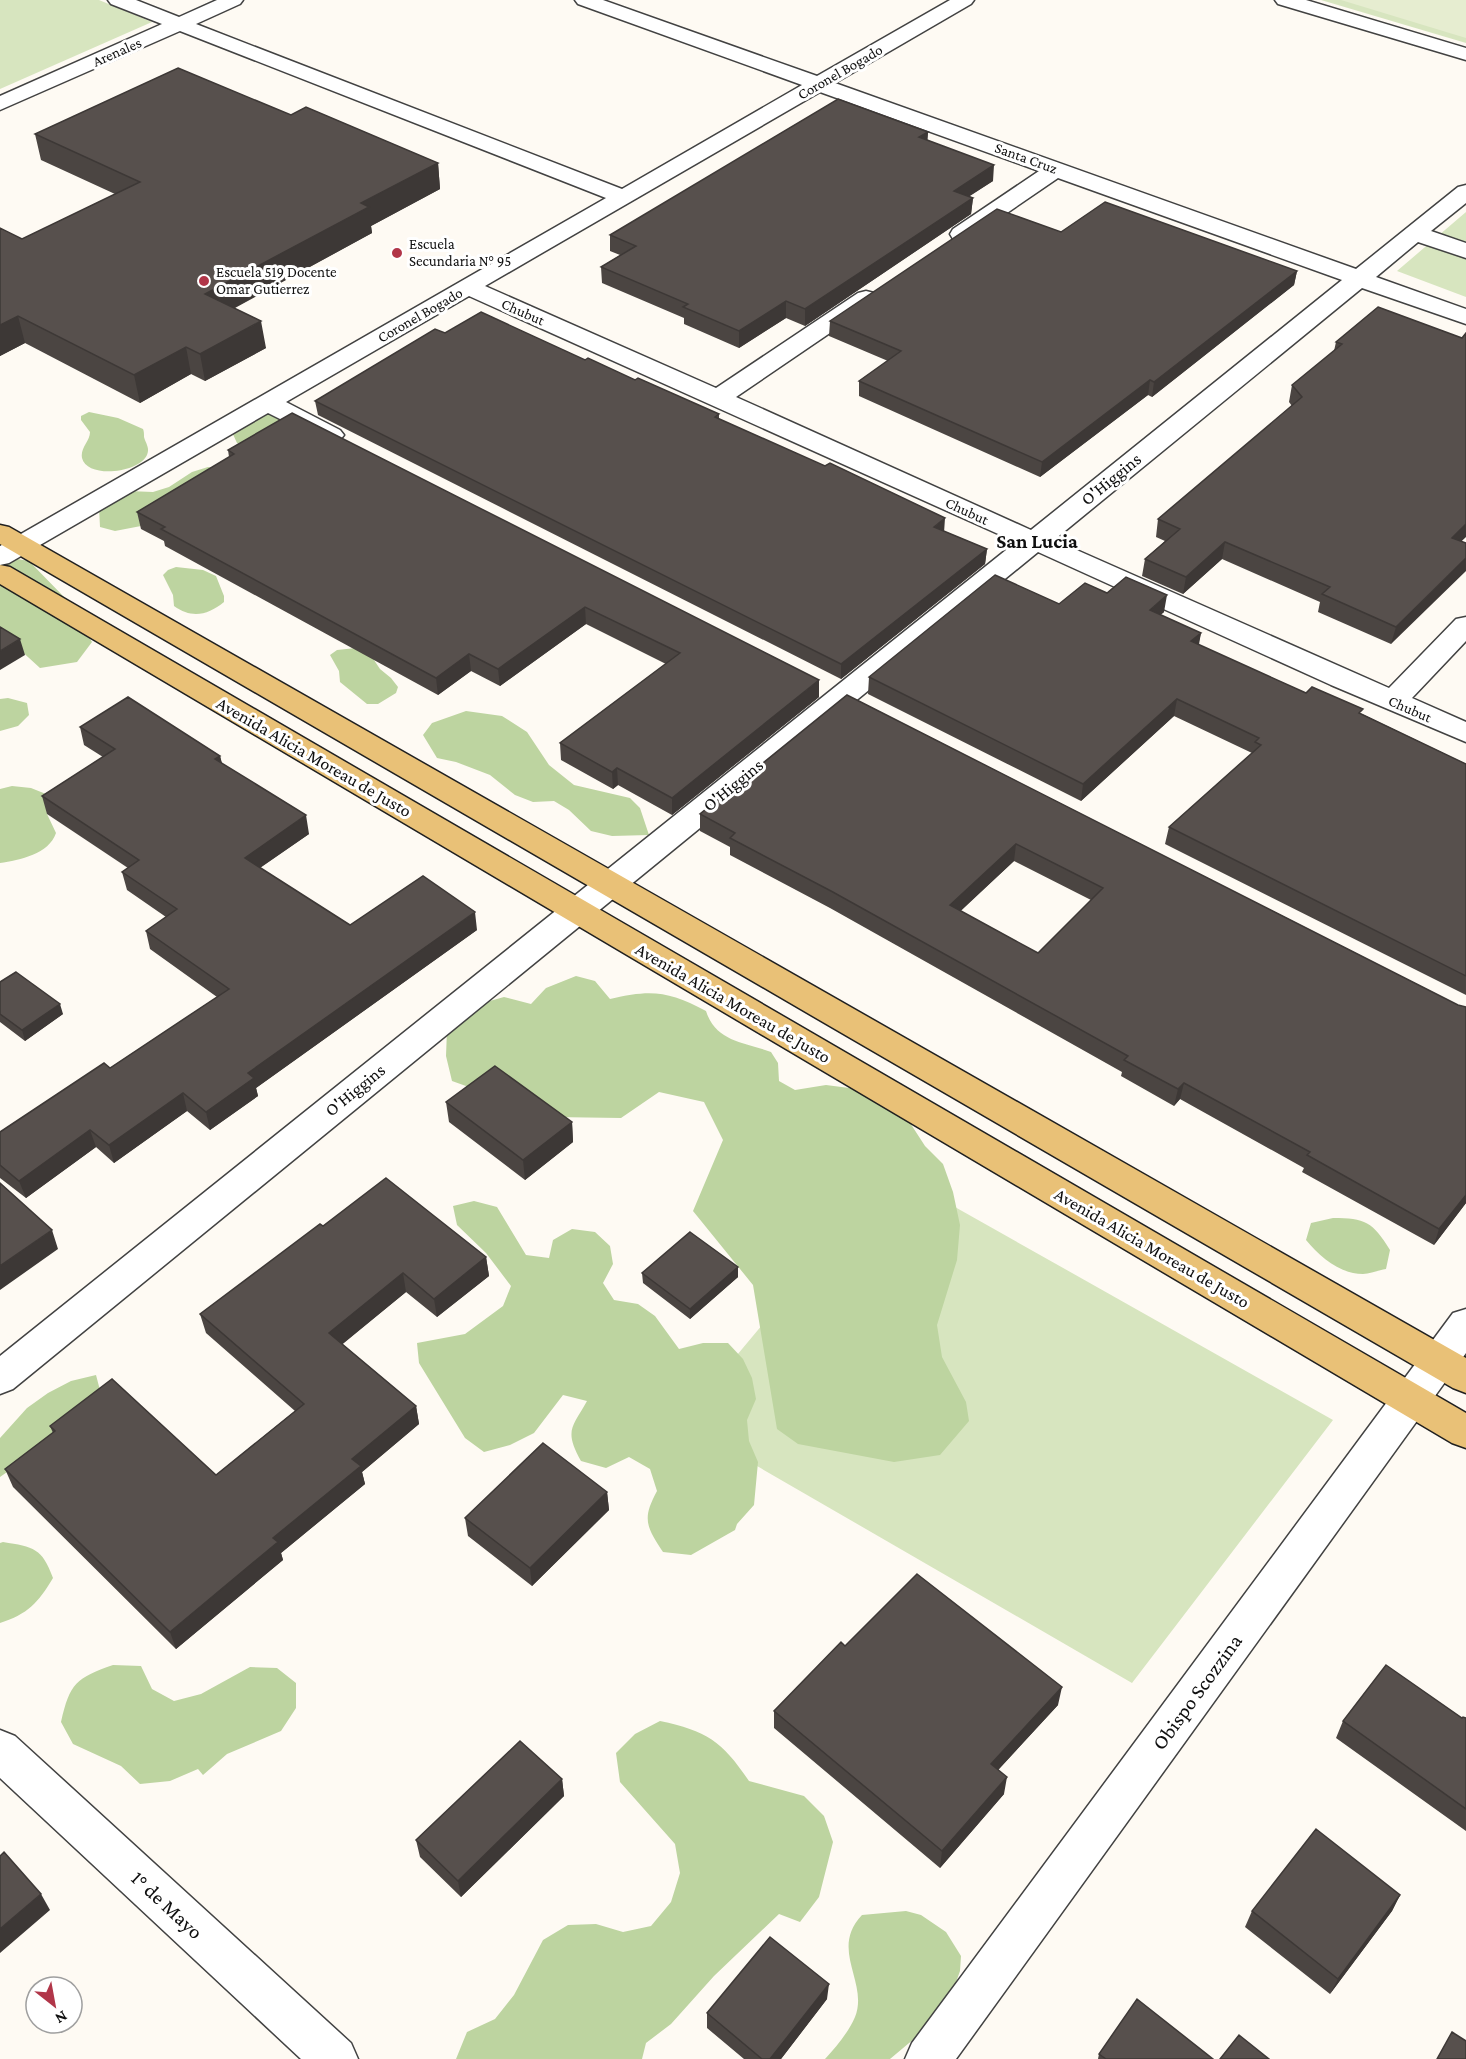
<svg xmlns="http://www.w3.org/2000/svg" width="1466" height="2059" viewBox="0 0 1466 2059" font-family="'Crimson Pro',serif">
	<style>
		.green { fill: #d7e5bf }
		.forest { fill: #bdd4a0 }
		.pitch { fill: #e6edd0 }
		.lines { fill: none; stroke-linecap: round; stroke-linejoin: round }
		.minor-casing { stroke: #424242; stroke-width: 3 }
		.major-casing { stroke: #202020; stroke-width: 3 }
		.minor { fill: #fff; fill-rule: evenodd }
		.major { fill: #e9c177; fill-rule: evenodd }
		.wall { fill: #4b4542; fill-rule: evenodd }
		.shaded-wall { fill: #3d3836 }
		.building { fill: #57504d; stroke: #3d3836; stroke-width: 1.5; fill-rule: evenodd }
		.poi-dot { fill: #b13649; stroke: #fff; stroke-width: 2 }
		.labels { text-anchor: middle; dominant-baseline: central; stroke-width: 6; stroke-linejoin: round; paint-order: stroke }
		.far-street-label { font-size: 15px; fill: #0f0f0f; stroke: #fff }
		.far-poi-label { font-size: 15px; fill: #0f0f0f; stroke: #fff; text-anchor: start }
		.street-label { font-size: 18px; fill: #0f0f0f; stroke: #fff }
		.neighbourhood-label { font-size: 20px; font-weight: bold; fill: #0f0f0f; stroke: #fff }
		.near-street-label { font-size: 21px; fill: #0f0f0f; stroke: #fff }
	</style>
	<rect width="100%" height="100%" fill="#fefaf3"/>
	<path class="green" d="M0,0H99L152,22L0,89Z
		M1321,0H1466V43Z
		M1466,212V297L1397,271Z
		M891,1171L1333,1420L1132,1683L681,1422Z"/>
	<path class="forest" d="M89,412L118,418L143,429C144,431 144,434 144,437C146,444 150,448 147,455C139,473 87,479 82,458C80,448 90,441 90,432L81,420V416Z
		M262,412L301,413L243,446L237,443L231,430Z
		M208,467L216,468L141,526L115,531L100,527L99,507L128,491L153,492L169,487L192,472Z
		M0,556L29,561L66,599L92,642L77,662L40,668L6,637L0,634Z
		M176,567L203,570L216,576L224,596V602C208,615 192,619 174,606L173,595L163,575L168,570Z
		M356,648L370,654L380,669L391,678L398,687L396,693L378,704H367L340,682L339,671L330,655L337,650Z
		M8,698L27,703L29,715L18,726L0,731V699Z
		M466,711L502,716L527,732L549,765L574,785L630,798L640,808L649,835L612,836L591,831L569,810L554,801L533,802L515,795L490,775L456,762L437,758L423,735L432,723Z
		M12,786L31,788L46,794L47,814L56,833C49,854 20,860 0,863V789Z
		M576,976L595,981L610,999C651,989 669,991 706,1011C716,1042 744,1042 771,1052L778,1063L779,1081L795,1090L826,1085L857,1089L903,1112L925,1146L943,1164L953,1192L960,1225L957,1260L937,1325L942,1357L966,1402L969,1421L940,1455L894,1462L798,1444L777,1429L753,1285L693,1211L723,1140L704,1102L659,1092L621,1118L553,1117L452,1081L446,1056L447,1030L472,1006L504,997L531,1004L546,988Z
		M474,1201L497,1207L526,1255L549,1258L553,1240L572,1229L595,1232L610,1246L613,1264L603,1283L614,1300L638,1304L655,1316L679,1349L703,1343H728L743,1359L752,1378L756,1399L747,1420L749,1441L758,1462L754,1505L737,1524L735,1530L691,1555L663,1552C646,1526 642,1519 657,1491L650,1469L629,1457L606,1468L581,1461C564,1430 572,1428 587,1401L563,1395L534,1433L510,1445L484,1452L465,1438L419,1363L417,1343L465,1334L503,1306L511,1286L486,1253L457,1225L453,1206Z
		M1333,1218C1365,1218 1373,1222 1390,1250L1386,1269C1379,1270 1370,1274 1363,1274C1340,1274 1320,1257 1306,1240L1311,1223Z
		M96,1375L101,1394L44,1446L0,1477V1438L27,1408L48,1393L71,1381Z
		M3,1542C34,1547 42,1548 53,1578C38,1603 28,1614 0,1623V1543Z
		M113,1665L141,1666L152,1689L174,1701L201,1694L250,1667L277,1668L296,1683V1708L281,1731L227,1754L203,1775L198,1769L170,1781L140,1784L121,1766L73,1744L61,1722C70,1683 76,1678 113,1665Z
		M660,1721C707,1731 722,1741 749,1781L804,1796L824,1816L833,1842L819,1897L800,1922L779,1914L714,1976L671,2024L646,2043L642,2059H456L467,2032L495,2019L514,1995L543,1940L568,1925L596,1924L623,1932L651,1926L671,1902L680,1873L675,1844L620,1782L616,1753L635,1734Z
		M906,1911L921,1915L946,1932L961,1956L960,1971L955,1985L921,2033L890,2059H825C836,2047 848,2033 855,2017C869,1982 829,1950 862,1915Z"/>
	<path class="pitch" d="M1341,0H1466V38Z"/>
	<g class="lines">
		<defs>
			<path id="minor" d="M108,0H136L179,17L217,0H243L240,4L196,24L622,189L802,85L578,4L575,0H603L817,76L950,0H974L971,4L835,83L1356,269L1458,187L1466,185V203L1431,231L1466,243V258L1418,242L1376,277L1466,309V324L1362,288L1054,540L1389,688L1456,619L1466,617V641L1412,698L1466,722V742L1331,685L1038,552L13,1389L0,1394V1356L1016,542L469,296L286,402L340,430L344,435L340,440L331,443L322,440L268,413L9,563L0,565V546L606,198L180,31L0,110V96L162,24L111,4ZM820,92L1039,171L953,229L950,234L953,239L961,241L969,239L1058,178L1342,280L1031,530L736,397L874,303L878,298L874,293L866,291L858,293L716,388L485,286Z
				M1275,0H1306L1466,48V60L1278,4Z
				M1466,1309V1353L956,2059H905L912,2043L1453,1313Z
				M0,1730L15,1736L351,2043L358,2059H301L0,1778Z"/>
			<path id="major" d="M0,525L9,527L1466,1358V1393L1453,1388L0,544Z
				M0,565L10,567L1466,1413V1448L1452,1443L0,584Z"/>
		</defs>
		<use href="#minor" class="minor-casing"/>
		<use href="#major" class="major-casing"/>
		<use href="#minor" class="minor"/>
		<use href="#major" class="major"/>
	</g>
	<path class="wall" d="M291,115L438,163L440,189L371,226L372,233L235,308L266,348L205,381L191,374L140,403L25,343L0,356V228L22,239L115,194L41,160L35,134Z
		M928,132L927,140L993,181L969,196L973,198L971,214L805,326L786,318L739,348L684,324V318L602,283L601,267L620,255L610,251V235Z
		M1061,232L1297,271L1294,285L1152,397L1148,395L1040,477L859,396V381L888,361L829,336L830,321Z
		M1378,307L1461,541L1391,644L1318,612L1320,602L1222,559L1183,594L1142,576L1145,559L1165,541L1156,537L1158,519L1292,406L1289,402L1292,385L1334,351L1336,342Z
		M445,333L585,360L719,414V419L944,531L987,549L985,564L841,679L318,415L315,401Z
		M228,450L819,697L672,815L618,785L613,789L561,760L560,743L666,664L586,624L500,686L471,671L438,695L165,546L164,541L141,529L137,512L229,457Z
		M1107,593L1164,612L1160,615L1201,633L1198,645L1306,693L1362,714L1466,764V995L1165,844L1169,827L1252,753L1174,716L1081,801L868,694L869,677L1059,604Z
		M847,695L1458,1005L1466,1203L1434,1245L1302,1172L1304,1168L1180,1099L1174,1106L1121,1076L1122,1072L830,908L730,855V847L700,831V814ZM1014,861L1091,900L1038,953L960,911Z
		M80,727L220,756L222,763L309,834L260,868L350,925L477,930L256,1088L258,1096L210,1130L187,1111L114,1163L96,1147L26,1198L0,1178V1132L110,1068L217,997L150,949L146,931L166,917L127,890L122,872L128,868L47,814L42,796L103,757L84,745Z
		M0,982L63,1014L25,1041L0,1022Z
		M446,1102L572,1122L573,1142L525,1180L449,1122Z
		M323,1226L486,1257L489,1276L437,1317L406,1292L342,1344L416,1406L419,1424L362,1472L365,1484L281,1553L283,1560L176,1649L13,1487L5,1469L53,1433L50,1426L216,1475L295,1411L206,1333L200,1314Z
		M738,1267V1277L690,1319L643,1283L642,1273Z
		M607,1492L609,1510L532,1586L468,1536L465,1518Z
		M845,1646L1058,1705L998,1770L1004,1794L940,1868L774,1728V1711Z
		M1462,1718H1466V1831L1336,1738L1343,1721Z
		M562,1779L564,1796L461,1897L420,1857L416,1840Z
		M1400,1895L1392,1911L1330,1994L1245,1927L1252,1911Z
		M827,1999L781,2059H744L707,2028V2013Z
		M1099,2054L1213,2059H1098Z"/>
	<path class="shaded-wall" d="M928,132L927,148L919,137Z
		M438,163L440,189L371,226L372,233L210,321L205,294L361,203Z
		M994,165L993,181L953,207L954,191Z
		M973,198L971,214L805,326V309Z
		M1297,271L1294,285L1152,397L1154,382Z
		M786,301V318L739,348V331Z
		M18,316L25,343L0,356V325Z
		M261,321L266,348L205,381L200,354Z
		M186,347L191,374L140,403L134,375Z
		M1150,380L1148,395L1040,477L1042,462Z
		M945,518L944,533L934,527Z
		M1466,524V537L1447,555L1452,538Z
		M1225,542L1222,559L1183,594L1186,577Z
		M987,549L985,564L841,679V664Z
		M1466,558V571L1391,644L1396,627Z
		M1167,595L1164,612L1147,627L1150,610Z
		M585,607L586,624L500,686L498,669Z
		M1201,633L1198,650L1191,641Z
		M20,639L25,655L0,670V651Z
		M469,654L471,671L438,695L436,678Z
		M819,680V697L672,815V798Z
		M1177,699L1174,716L1081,801L1083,784Z
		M220,756L224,774L215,759Z
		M617,768L618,785L613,789L612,772Z
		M306,815L309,834L248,876L245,858Z
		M1016,844L1014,861L949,922L950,905Z
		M475,912L477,930L256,1088L258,1096L210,1130L206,1112L248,1073Z
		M60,1004L63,1014L25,1041L22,1030Z
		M1184,1083L1180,1099L1174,1106L1178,1089Z
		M183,1093L187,1111L114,1163L109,1145Z
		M572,1122L573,1142L525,1180L523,1160Z
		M90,1130L96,1147L26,1198L19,1181Z
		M1466,1195V1203L1434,1245L1439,1229Z
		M52,1230L58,1249L0,1290V1266Z
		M486,1257L489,1276L437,1317L434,1299Z
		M738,1267V1277L690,1319V1309Z
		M403,1273L406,1292L333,1352L329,1333Z
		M416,1406L419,1424L362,1472L365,1484L281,1553L283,1560L176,1649L170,1632L273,1538L352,1459Z
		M607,1492L609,1510L532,1586L530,1568Z
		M1062,1687L1058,1705L988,1781L991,1764Z
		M1007,1777L1004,1794L940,1868L942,1851Z
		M562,1779L564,1796L461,1897L458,1881Z
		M41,1894L50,1910L0,1953V1929Z
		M1400,1895L1392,1911L1330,1994L1338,1979Z
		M829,1984L827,1999L781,2059H770Z"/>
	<path class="building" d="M178,68L291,115L306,107L438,163L361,203L369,207L205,294L261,321L200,354L186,347L134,375L18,316L0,325V228L22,239L140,182L35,134Z
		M838,99L928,132L919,137L994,165L954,191L973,198L805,309L786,301L739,331L683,307L688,304L601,267L636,246L610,235Z
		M1105,202L1297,271L1154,382L1150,380L1042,462L859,381L901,351L830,321L997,209L1061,232Z
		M1378,307L1462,338L1466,333V524L1452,538L1466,543V558L1396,627L1322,594L1330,587L1225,542L1186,577L1145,559L1180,529L1158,519L1302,397L1292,385L1342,344L1336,342Z
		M481,312L585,360L588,358L635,380L638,378L719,414L715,417L825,466L830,463L945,518L934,527L987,549L841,664L315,401L435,329L445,333Z
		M292,413L819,680L672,798L617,768L612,772L560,743L680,653L585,607L498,669L469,654L436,678L161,529L165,527L137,512L234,454L228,450Z
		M995,575L1059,604L1085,583L1107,593L1126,577L1167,595L1150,610L1201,633L1191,641L1306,693L1312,687L1363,709L1359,713L1466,764V976L1169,827L1261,745L1255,742L1259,738L1177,699L1083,784L869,677Z
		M0,627L20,639L0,651Z
		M847,695L1458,1005L1466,1007V1195L1439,1229L1307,1155L1310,1152L1184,1083L1178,1089L1124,1060L1128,1056L831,891L730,838L735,833L700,814ZM1016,844L1103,888L1038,953L950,905Z
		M128,697L220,756L215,759L306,815L245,858L350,925L423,876L475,912L248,1073L254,1078L206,1112L183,1093L109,1145L90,1130L19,1181L0,1165V1132L104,1063L110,1068L229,989L146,931L177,909L122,872L139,860L42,796L115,749L80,727Z
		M16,972L60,1004L22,1030L0,1014V982Z
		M495,1066L572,1122L523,1160L446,1102Z
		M386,1178L486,1257L434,1299L403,1273L329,1333L416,1406L352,1459L361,1466L273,1538L278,1542L170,1632L5,1469L55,1431L50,1426L112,1379L216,1475L304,1404L200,1314L320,1224L323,1226Z
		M0,1183L52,1230L0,1266Z
		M690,1232L738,1267L690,1309L642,1273Z
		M543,1443L607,1492L530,1568L465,1518Z
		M917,1574L1062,1687L991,1764L1007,1777L942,1851L774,1711L841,1642L845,1646Z
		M1386,1665L1462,1718L1463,1717L1466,1718V1809L1343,1721Z
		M520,1741L562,1779L458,1881L416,1840Z
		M1316,1829L1400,1895L1338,1979L1252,1911Z
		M4,1852L41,1894L0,1929V1856Z
		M770,1937L829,1984L770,2059H762L707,2013Z
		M1137,1999L1213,2059H1106L1099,2054Z
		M1452,2032L1466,2041V2059H1437Z
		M1239,2035L1269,2059H1220Z"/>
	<g class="poi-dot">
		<circle cx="397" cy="253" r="6"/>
		<circle cx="204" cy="281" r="6"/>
	</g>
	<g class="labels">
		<g class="far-street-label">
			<text transform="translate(117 52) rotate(-24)">Arenales</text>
			<text transform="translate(840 72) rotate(-30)">Coronel Bogado</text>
			<text transform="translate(1026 158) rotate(20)">Santa Cruz</text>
			<text transform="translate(523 312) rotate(24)">Chubut</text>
			<text transform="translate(420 315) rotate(-30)">Coronel Bogado</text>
			<text transform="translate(967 511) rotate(25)">Chubut</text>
			<text transform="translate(1410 709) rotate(24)">Chubut</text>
		</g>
		<g class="far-poi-label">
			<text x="409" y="244">Escuela<tspan x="409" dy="17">Secundaria N° 95</tspan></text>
			<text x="216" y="272">Escuela 519 Docente<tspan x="216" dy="17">Omar Gutierrez</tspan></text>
		</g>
		<g class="street-label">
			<text transform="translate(1111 479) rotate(-39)">O'Higgins</text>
			<text transform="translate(314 757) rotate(30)">Avenida Alicia Moreau de Justo</text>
			<text transform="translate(733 785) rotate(-39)">O'Higgins</text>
			<text transform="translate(733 1003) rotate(30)">Avenida Alicia Moreau de Justo</text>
			<text transform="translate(355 1090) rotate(-39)">O'Higgins</text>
			<text transform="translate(1152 1248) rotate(30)">Avenida Alicia Moreau de Justo</text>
		</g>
		<g class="neighbourhood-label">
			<text x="1037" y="541">San Lucia</text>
		</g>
		<g class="near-street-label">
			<text transform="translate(1197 1692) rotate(-54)">Obispo Scozzina</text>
			<text transform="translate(167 1905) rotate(43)">1° de Mayo</text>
		</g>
	</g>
	<g transform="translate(54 2005) rotate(149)"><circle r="28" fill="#ffffff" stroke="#9f9f9f" stroke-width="1.5"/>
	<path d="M0-4.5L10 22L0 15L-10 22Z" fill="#b13649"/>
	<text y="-9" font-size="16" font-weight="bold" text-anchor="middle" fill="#0f0f0f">N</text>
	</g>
</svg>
